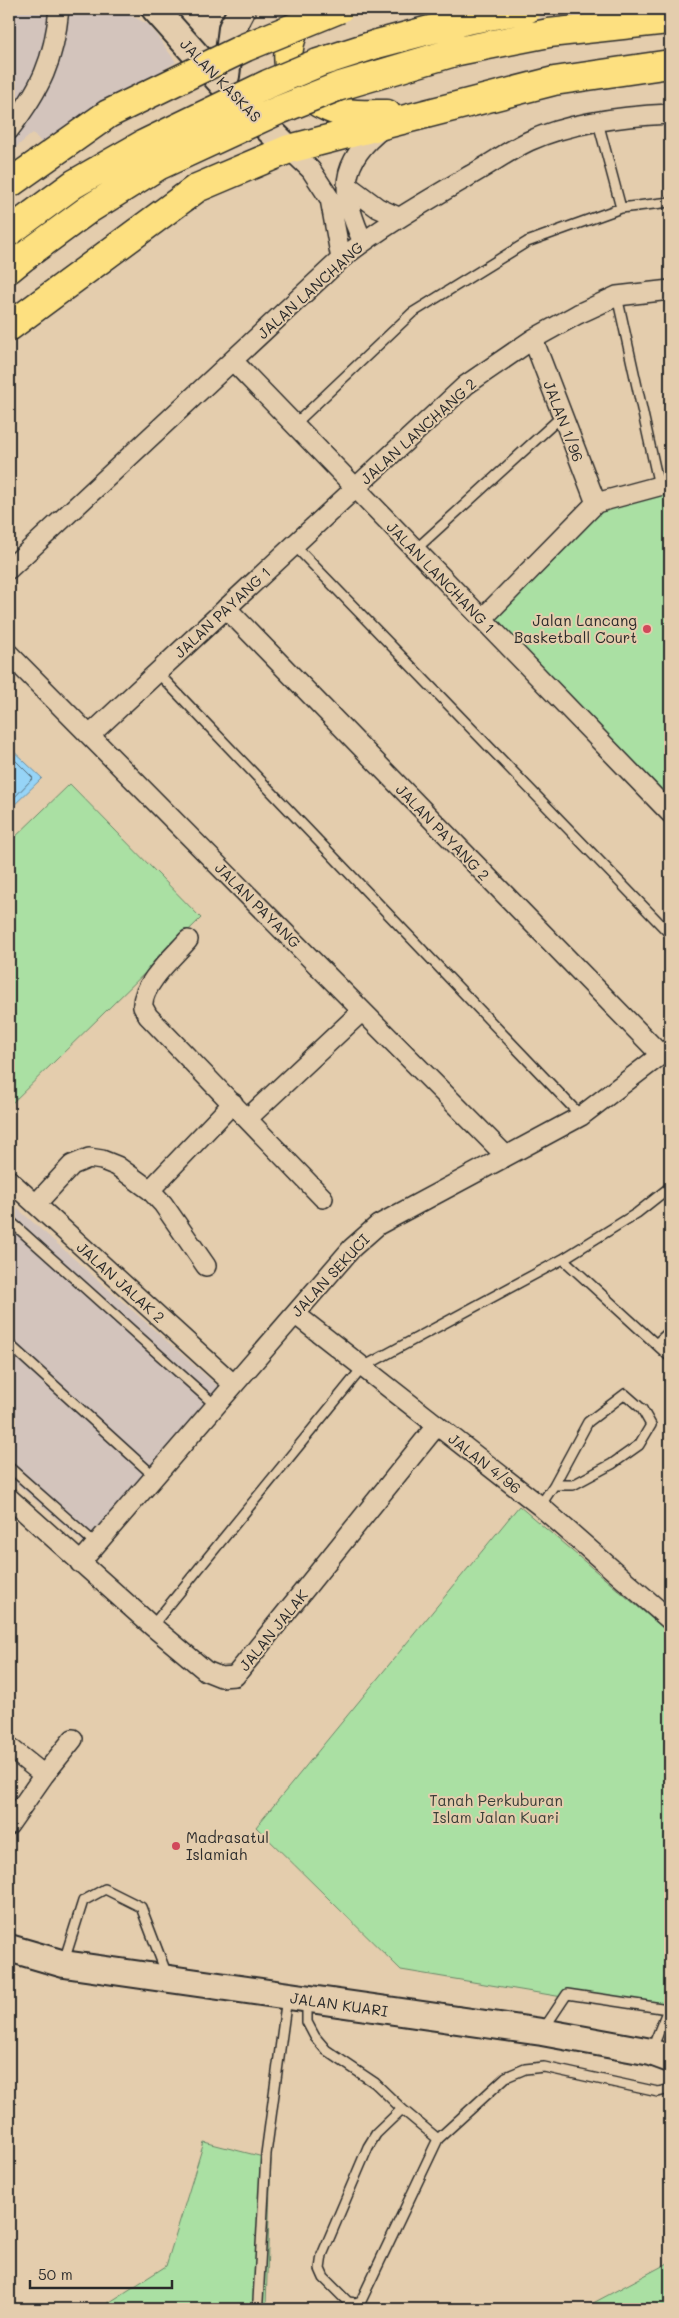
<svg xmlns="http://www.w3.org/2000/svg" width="679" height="2318" viewBox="0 0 679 2318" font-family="Mali,sans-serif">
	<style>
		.built { fill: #d3c4bc }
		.green { fill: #aae0a3; stroke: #6a8667 }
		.water { fill: #96d4f7; stroke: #6b90a5 }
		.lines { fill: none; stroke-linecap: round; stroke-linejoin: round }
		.shore { stroke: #566f7d; stroke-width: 1 }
		.lane-casing { stroke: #2b2b2b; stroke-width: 12 }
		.street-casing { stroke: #2b2b2b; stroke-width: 22 }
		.secondary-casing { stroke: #2b2b2b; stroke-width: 30 }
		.highway-casing { stroke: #2b2b2b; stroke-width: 31 }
		.lane { stroke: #e4cdad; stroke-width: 9 }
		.street { stroke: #e4cdad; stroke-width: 19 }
		.secondary { stroke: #e4cdad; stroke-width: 26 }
		.highway { stroke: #fde080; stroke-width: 28 }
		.highway-bridge-casing { stroke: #2b2b2b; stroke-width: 31; stroke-linecap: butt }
		.highway-bridge { stroke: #fde080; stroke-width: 28 }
		.poi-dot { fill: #d1495b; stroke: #e4cdad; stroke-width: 2 }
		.labels { text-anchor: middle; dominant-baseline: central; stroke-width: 4; stroke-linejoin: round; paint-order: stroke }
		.street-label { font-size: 15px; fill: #2b2b2b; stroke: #e4cdad }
		.poi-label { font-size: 15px; fill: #2b2b2b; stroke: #e4cdad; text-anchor: end }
		.park-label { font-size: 15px; fill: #383d37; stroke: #e4cdad }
	</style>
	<rect width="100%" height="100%" fill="#e4cdad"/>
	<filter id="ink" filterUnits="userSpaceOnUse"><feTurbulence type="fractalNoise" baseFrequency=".02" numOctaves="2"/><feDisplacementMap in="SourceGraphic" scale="10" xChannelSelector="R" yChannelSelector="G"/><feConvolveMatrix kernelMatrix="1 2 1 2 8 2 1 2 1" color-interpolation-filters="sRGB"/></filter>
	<g filter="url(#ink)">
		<path class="built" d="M9,9H119L149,25L176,62L42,143L33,133L9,153Z
			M9,1201L221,1389L84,1543L9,1477Z"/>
		<path class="green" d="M670,483V813L482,619L596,503Z
			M70,784L201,918L9,1106V843Z
			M519,1506L670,1634V2015L401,1970L256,1827Z
			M204,2142L271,2159L266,2305L271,2309H99L166,2266Z
			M670,2262V2309H582Z"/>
		<path class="water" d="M9,747L42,778L9,810Z"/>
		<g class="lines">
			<path class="shore" d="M9,754L33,778L9,803"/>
			<defs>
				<path id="lane" d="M598,122L621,208
					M617,296L659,486
					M294,425L412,313L527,242L621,208L670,202
					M294,545L670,934
					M415,550L562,416
					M157,672L581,1116
					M9,1220L215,1405
					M563,1259L670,1357
					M9,1344L154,1476
					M656,1344L670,1331
					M9,1467L96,1544
					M540,1506L554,1485L588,1422L625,1394L642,1409L651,1425L639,1445L612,1464L573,1485H554
					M152,1626L363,1367L563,1259L637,1213L670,1187
					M64,1961L83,1901L105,1889L141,1907L167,1975
					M307,2002V2022L315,2037L326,2050L375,2083L402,2109L438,2139
					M543,2030L567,1994L668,2009
					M652,2049L670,2004
					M402,2109L376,2134L368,2147L322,2255L320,2269L324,2278L348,2302L356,2303L361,2301L438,2139L506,2077L525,2069L544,2067L658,2092L670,2089
					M258,2301L266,2154L287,1997"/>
				<path id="street" d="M9,130C41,88 54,61 59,9
					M289,149L311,170L330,199L341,259
					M347,185L378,208L398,217
					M363,242C340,192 338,163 383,128
					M533,339L596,503
					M233,361L670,813
					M9,569L341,259C381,227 425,202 469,176C489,165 508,151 529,141C571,122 624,116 670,114
					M226,608L661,1055
					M482,619L596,503L670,483
					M9,654L506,1156
					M90,735L466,385L533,339L578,314L617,296L670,290
					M188,940C175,955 140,986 143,1007L148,1016L323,1198
					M247,1119L362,1011
					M9,1180L233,1384
					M150,1190L233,1103
					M36,1204L72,1165L89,1158L102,1160L117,1166L150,1190L163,1204L206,1266
					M295,1314L540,1506L670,1620
					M9,1498L152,1626L206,1671L221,1677L235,1676L437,1425
					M80,1563L352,1248L378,1225L581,1116L670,1048
					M9,1747L44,1775
					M9,1825L44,1775L73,1739"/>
				<path id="secondary" d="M155,9L225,87L289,149
					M226,76L232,28L242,9
					M9,1948L64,1964L542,2032L651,2052L670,2059"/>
				<path id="highway" d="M306,11C277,51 283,88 329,108C347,116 369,114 387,114
					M9,269L25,256
					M9,327L197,188L289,149L554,81L670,64"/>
			</defs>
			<use href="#lane" class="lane-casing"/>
			<use href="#street" class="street-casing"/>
			<use href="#secondary" class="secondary-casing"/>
			<use href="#highway" class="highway-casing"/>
			<use href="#lane" class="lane"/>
			<use href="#street" class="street"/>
			<use href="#secondary" class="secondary"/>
			<use href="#highway" class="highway"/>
			<defs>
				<path id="highway-bridge" d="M9,184L108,114L246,47L339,9
					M9,232L74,184L144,144L268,84L318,63L377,44L467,20L527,9
					M25,256L89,209L158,166L279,110L337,87L458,51L549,33L668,20"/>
			</defs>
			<use href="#highway-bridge" class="highway-bridge-casing"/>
			<use href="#highway-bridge" class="highway-bridge"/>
		</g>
	</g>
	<g class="poi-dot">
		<circle cx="647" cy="629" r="5"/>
		<circle cx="176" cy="1846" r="5"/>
	</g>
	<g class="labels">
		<g class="street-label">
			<text transform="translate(221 80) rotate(46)">JALAN KASKAS</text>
			<text transform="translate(310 290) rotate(-42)">JALAN LANCHANG</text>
			<text transform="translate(564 421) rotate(69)">JALAN 1/96</text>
			<text transform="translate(418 431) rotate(-42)">JALAN LANCHANG 2</text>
			<text transform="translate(441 577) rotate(46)">JALAN LANCHANG 1</text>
			<text transform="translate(222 612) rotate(-43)">JALAN PAYANG 1</text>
			<text transform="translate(443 832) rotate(46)">JALAN PAYANG 2</text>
			<text transform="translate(258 905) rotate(45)">JALAN PAYANG</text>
			<text transform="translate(330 1275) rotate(-47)">JALAN SEKUCI</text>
			<text transform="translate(121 1282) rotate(42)">JALAN JALAK 2</text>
			<text transform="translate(485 1463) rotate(38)">JALAN 4/96</text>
			<text transform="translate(273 1630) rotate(-51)">JALAN JALAK</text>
			<text transform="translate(339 2004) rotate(8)">JALAN KUARI</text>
		</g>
		<g class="poi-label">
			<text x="637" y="620">Jalan Lancang<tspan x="637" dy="17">Basketball Court</tspan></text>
			<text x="186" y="1837" text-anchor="start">Madrasatul<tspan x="186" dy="17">Islamiah</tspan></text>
		</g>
		<g class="park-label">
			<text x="496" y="1800">Tanah Perkuburan<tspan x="496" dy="17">Islam Jalan Kuari</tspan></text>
		</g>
	</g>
	<rect width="679" height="2318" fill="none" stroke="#e4cdad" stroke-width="30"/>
	<rect x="15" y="15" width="649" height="2288" fill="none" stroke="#2b2b2b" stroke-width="2" filter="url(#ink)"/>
	<path d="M30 2280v8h142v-8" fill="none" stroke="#2b2b2b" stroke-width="2.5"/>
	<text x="38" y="2280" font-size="15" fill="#2b2b2b" stroke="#e4cdad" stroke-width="4" paint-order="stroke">50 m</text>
</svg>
